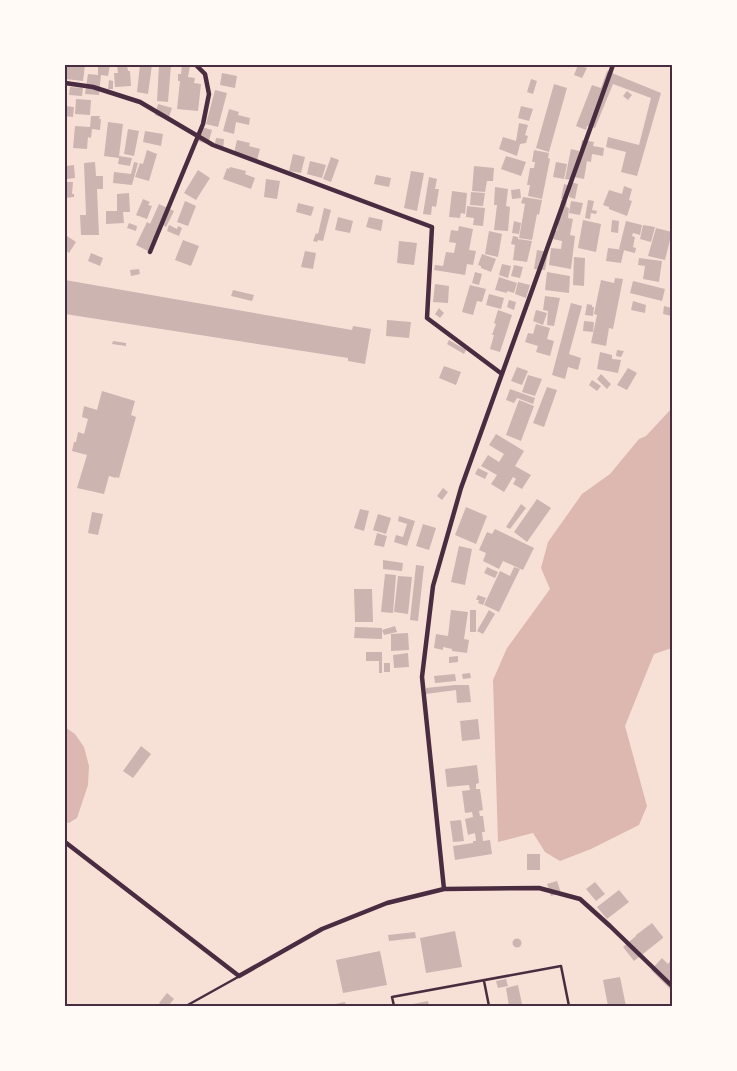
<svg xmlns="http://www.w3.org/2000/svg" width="737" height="1071" viewBox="0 0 737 1071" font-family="'Open Sans',sans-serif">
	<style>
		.water { fill: #dcb8b0 }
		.building { fill: #ccb4b1 }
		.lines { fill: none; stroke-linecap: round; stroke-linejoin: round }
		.service { stroke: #4a2c40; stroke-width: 2.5 }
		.minor { stroke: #4a2c40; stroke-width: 4.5 }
		.neatline { fill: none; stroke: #4a2c40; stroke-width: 2 }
	</style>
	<rect width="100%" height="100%" fill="#f7e1d7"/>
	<path class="water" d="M672,408V648L654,654L625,726L647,806L639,825L591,849L560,861L545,852L533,833L498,842L493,680L507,648L550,589L541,568L548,542L582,494L610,474L639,439L646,436Z
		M65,727L75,734L84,747L89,766L88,785L77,818L69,823L65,822Z"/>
	<path class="building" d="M65,65H85L83,81L65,79Z
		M98,65H110L108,76L101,75L99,95L85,94L88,74L98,75Z
		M117,65H127L128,71H130L131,86L115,87L114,73H118Z
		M140,65H152L148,94L137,92Z
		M159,65H171L168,102L157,101Z
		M182,65L190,66L188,77L195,78L194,83L201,84L198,111L177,109L180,81H178V74H181Z
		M578,65L587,68L582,78L574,75Z
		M607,71L661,93L637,176L621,172L626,152L606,147L608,137L639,145L651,98L613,84L595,128L587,126L586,130L576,126L592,85L601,88Z
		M222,73L237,76L235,88L220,85Z
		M531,79L537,81L533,94L527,92Z
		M109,80L113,81V89H108Z
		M554,84L567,88L549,152L536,148Z
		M70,87L83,88L82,96L69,95Z
		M215,90L227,93L218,127L206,124Z
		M627,91L632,95L628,100L623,96Z
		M76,99L91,100L90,115L75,114Z
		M158,104L172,108L168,120L155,115Z
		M65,106L74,107L73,117L65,116Z
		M521,106L533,109L529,121L518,118Z
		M229,109L239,112L238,115L250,118L249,125L236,122L234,134L223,131Z
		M91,116H100L99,119H101L100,130L92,129L91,138L88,137L87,149L73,148L75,126L90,127Z
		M108,122L123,124L119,156L132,158L130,166L118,164L119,158L104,156Z
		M519,123L528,125L525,135L528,136L526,143L520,144L517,156L499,149L503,137L516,141Z
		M202,127L212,130L208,144L198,141Z
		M128,129L139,131L134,156L124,154Z
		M145,131L163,134L161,146L143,142Z
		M216,138L224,139L223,150L214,148Z
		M237,140L250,143L249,146L260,149L257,160L234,153Z
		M582,140L594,142L593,146L604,148L603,156L592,154L591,162L587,161L584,179L574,177V180L565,179L571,149L579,151L578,162Z
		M147,150L157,154L149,181L135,177L140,163L143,164Z
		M534,150L549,153L548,158L550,159L542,199L528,196L530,185H527L530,168H534L535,162H532Z
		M293,154L305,157L301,173L289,171Z
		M506,156L526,162L521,176L501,169Z
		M331,157L339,160L331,182L323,179Z
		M310,161L326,165L322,178L307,174Z
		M95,162L96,176H103V189H97L99,235H81L80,215H86L84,163Z
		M134,162L138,163L132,185L113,183L114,172L131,174Z
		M556,162L567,164L564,179L553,177Z
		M74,165L75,178L67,179L66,166Z
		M474,166L494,168L493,181H487L485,192L472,191Z
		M230,167L246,171L245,174L255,178L251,189L223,179L227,168L229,169Z
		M198,170L210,178L196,200L184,193Z
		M411,171L424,173L417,211L404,208Z
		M376,175L391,178L389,187L374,184Z
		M429,177L437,179L435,189H439L436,207L432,206L431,215L423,214Z
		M266,179L280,181L277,199L264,197Z
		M65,182H73L72,194H74V197L65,198Z
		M571,182L578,184L575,199L569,197Z
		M564,184L570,186L567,200L561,199Z
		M624,186L632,189L629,200L632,201L627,216L609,209V207L603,205L609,190L622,194Z
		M495,187L508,189L506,206L510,207L508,231L494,230L497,205H494Z
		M520,189L521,198L512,199L511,190Z
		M452,191L467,193L465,214L461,213L460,218L449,217Z
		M471,192L485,193L483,206L470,205Z
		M129,193L130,212H123L124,223L106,224V211H117V194Z
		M523,197L542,200L539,215L537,214L532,240L519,238L525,204L521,203Z
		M143,199L150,202L148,205L152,206L147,219L136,215Z
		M561,200L567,201L566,207L569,208L568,218L573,219L570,235L575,236L571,269L549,265L551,248L561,249L562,241L553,239L555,230L557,231Z
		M588,200L594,201L592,210L597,211L596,214L591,213L590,219L585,218Z
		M185,201L196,206L188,226L177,222Z
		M571,201L583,203L580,215L569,213Z
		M298,203L314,207L311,216L296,212Z
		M159,204L174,211L166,227L163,225L150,252L136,245L147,222L150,224Z
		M467,206L485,208L483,226L473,225L474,218L466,217Z
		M324,208L331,210L323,241L318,240L317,242L313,241L316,233L318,234Z
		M338,217L353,221L350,233L335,230Z
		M369,217L383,220L381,231L366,227Z
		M583,220L601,224L596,252L578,248Z
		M612,220L619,221L618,233L611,232Z
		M514,221L521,223L519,234L512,233Z
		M626,221L642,225L640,235L633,233L632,236L635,237L633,247L636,248L635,253L619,249Z
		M129,223L137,226L136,231L127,228Z
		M169,225L177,229L178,226L182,228L179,236L167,231Z
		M643,225L655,227L651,242L640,239Z
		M459,226L473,229L469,250L476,251L473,265L467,264L465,275L434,270L435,265L443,266L446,252L454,253L456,243L449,242L451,230L458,231Z
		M656,228L672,232L665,260L648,256Z
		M489,231L502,234L498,257L485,254Z
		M67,236L76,242L69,253L65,250V239Z
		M513,236L518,237V239L532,241L527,262L513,260L515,245L511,244Z
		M183,240L199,246L191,266L175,260Z
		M399,241L417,243L414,265L397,263Z
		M608,248L624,250L621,263L606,261Z
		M537,250L548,252L545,270L534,269Z
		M305,251L316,253L313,269L301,267Z
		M91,253L103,258L100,266L88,261Z
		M482,254L496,259L491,272L481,268V266L478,265Z
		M574,257L585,258L584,286L573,285Z
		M639,258L662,261L659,282L643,279L645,266L638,265Z
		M502,264L511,266L508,278L499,275Z
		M514,265L523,267L520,278L511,276Z
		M139,269L140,274L131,276L130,270Z
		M475,272L482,274L479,285L472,283Z
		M547,272L570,276L569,293L545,290Z
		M499,277L517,283L514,293L507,291V293L495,290Z
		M615,278L623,279L613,329L609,328L606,346L591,343L597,315L594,314L601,280L614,283Z
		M65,280L352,330L353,326L371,329L365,364L348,361V358L65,314Z
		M633,281L665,289L662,301L630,293Z
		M518,282L530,285L526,298L515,294Z
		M435,284L449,286L448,303L433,302Z
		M470,285L486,289L482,302L477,301L473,315L462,312Z
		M233,290L254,295L252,301L231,296Z
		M489,294L504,298L501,309L486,305Z
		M545,296L560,298L554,326L547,325L548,311L543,310Z
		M509,300L516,302L514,310L507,307Z
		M633,301L646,305L645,313L631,310Z
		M571,303L582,306L569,354L581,358L578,370L568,367L565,379L552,375Z
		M587,304L592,305V307H594L593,316L585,315Z
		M664,306L672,308V316L663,314Z
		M439,308L444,313L440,318L435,314Z
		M498,310L512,315L500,352L490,349L494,335H492L496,324L494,323Z
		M536,310L547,313L543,325L533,321Z
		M387,320L411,322L409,338L386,336Z
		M584,321L594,322L593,332L583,331Z
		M536,324L550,328L547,339L554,341L550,356L536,352L538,346L525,342L528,333L533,334Z
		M449,340L466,350L464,354L447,344Z
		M113,341L126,343V346L112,344Z
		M617,350L624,351L621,357L616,356Z
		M600,352L612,355V359L621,360L618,373L597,369Z
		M444,366L461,372L456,385L439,378Z
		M517,367L528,371L522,385L511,381Z
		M628,368L637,373L627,390L617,385Z
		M601,374L611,384L607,389L597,379Z
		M528,375L542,379L535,396L522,392Z
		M592,380L601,386L597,391L589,385Z
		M547,387L557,390L544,427L533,423Z
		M510,389L535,398L533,404L517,398L514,403L506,400Z
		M102,391L135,401L131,415L136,417L119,478L116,477V478L109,476L104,494L77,488L87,455L72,451L74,442H76L78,432L84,434L88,419L82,417L84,406L97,410Z
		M519,400L534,406L521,441L506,435Z
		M496,434L524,451L515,466L531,475L522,489L513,484L516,479L513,477L504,492L491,484L497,475L481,466L488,455L499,462L504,454L489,445Z
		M478,468L488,473L485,479L475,474Z
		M443,488L448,492L442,500L437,496Z
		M537,499L551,508L527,542L514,532Z
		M521,504L526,508L510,529L506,527Z
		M466,507L487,516L476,544L455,535Z
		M360,509L369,511L364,531L354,528Z
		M92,512L103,514L98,535L88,533Z
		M378,514L391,518L386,534L373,530Z
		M399,516L415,521L407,546L394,542L396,535L403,537L407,524L398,521Z
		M423,524L436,528L429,550L416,546Z
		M495,529L534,548L523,570L503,561L499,569L483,561L486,553L479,550L487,532L492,534Z
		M377,533L387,536L384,547L374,545Z
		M459,546L472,549L465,585L451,582Z
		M383,560L403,563L402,571L383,569Z
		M416,565L424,566L418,621L410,620Z
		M487,567L498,572L495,578L484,573Z
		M514,567L520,569L499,612L484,605L500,571L510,576Z
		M385,574L396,575L393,613L381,612Z
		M398,576L412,577L408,614L394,612Z
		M354,589H372L373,622H355Z
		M478,595L486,598L483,605L478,603L479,600H476Z
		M451,610L468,612L464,639L469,640L467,653L452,651V649L443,647V650L434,648L436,634L448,636Z
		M470,610H476V632H470Z
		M489,610L495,614L483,634L477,631Z
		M395,626L397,632L384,635L382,630Z
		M355,627L382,628V639L354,638Z
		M408,633L409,650L391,651V634Z
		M366,652H382V673H379V661H366Z
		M408,653L409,667L394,668L393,655Z
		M458,656V662L449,663V657Z
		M384,663H390V672H384Z
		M470,673L471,678L463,679L462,674Z
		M455,674L456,681L435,683L434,676Z
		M455,685H469L471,702L457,703L456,690L426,694V688Z
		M478,719L480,739L462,741L460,721Z
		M141,746L151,754L133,778L123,771Z
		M477,765L479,783L476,784V789H480L483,810L479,811L480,816H483L485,832H482L483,841L490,840L492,854L455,860L453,846L473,843V841H476L475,833L468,835L465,819L473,817L472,812L465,813L462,791L470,790L469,785L447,787L445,769Z
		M461,820L464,841L453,842L450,821Z
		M527,854H540V870H527Z
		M557,881L561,893L551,896L547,884Z
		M595,882L605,894L596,901L586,889Z
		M619,890L629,902L607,919L597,907Z
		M652,923L663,937V938L634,961L623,947L636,936V935Z
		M455,931L462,967L426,973L420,938Z
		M415,932L416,938L389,941L388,935Z
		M512.5 943a4.5 4.5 0 1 1 9 0a4.5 4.5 0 1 1-9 0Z
		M380,951L387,985L343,993L336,960Z
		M662,958L668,964L672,959V991L651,970Z
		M620,977L626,1006H608L603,980Z
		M506,979L508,986L498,988L496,981Z
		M518,985L522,1004L509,1006L506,988Z
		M167,993L174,999L168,1006H163L159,1003Z
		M428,1001L429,1006H409L408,1005Z
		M345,1002L346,1006H330V1005Z"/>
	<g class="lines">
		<path class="service" d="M484,981L489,1006
			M186,1006L238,977
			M394,1006L392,997L561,966L569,1006"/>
		<path class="minor" d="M65,83L93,87L140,102L213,145L432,227L427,318L502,374
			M150,252L203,124L209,94L205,74L196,65
			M65,842L239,976L322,929L387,903L444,889L539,888L580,899L610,926L672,986
			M444,889L422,677L433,586L461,488L613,65"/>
	</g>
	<rect width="737" height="1071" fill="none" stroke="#fffaf5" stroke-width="132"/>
	<rect x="66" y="66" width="605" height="939" class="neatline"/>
</svg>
